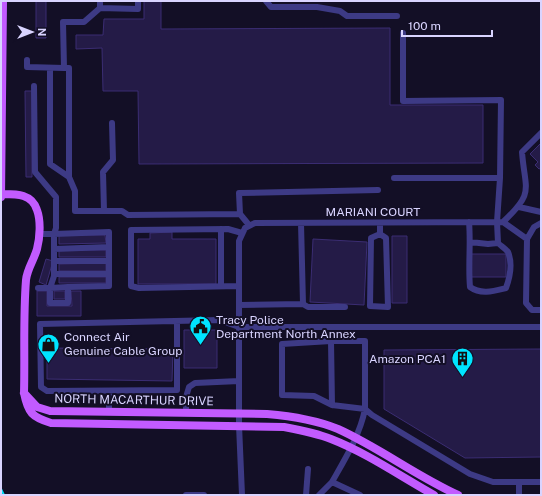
<svg xmlns="http://www.w3.org/2000/svg" width="542" height="496" viewBox="0 0 542 496" font-family="'Public Sans',sans-serif">
	<style>
		.building { fill: #241b47; stroke: #3b2d73 }
		.lines { fill: none; stroke-linecap: round; stroke-linejoin: round }
		.minor { stroke: #3d3a85; stroke-width: 6 }
		.major { stroke: #c25bff; stroke-width: 8 }
		.rail { stroke: #00e5ff; stroke-width: 2; stroke-dasharray: 6 5; stroke-linecap: butt }
		.labels { text-anchor: middle; dominant-baseline: central; stroke-width: 4; stroke-linejoin: round; paint-order: stroke }
		.street-label { font-size: 12px; fill: #d9d4ff; stroke: #130f26 }
		.poi-label { font-size: 12px; fill: #d9d4ff; stroke: #130f26; text-anchor: start }
	</style>
	<rect width="100%" height="100%" fill="#130f26"/>
	<path class="building" d="M36,1H46V38H36Z
		M144,1H161V29L390,28V105H483V163L139,164L138,91H103L102,48L76,49V35H103L104,19H144Z
		M25,91H32V177H26Z
		M541,143V168L539,169L535,165L538,162L530,154Z
		M172,232V239H216V284H138V239H150V233Z
		M59,235H105L106,243L59,244Z
		M392,236H407V303H392Z
		M313,239L367,242L364,305L310,302Z
		M59,250H106V257H59Z
		M471,254H506V277H471Z
		M46,259L53,261L46,285L39,282Z
		M106,263V271H59V264Z
		M59,277H106V283H59Z
		M37,291H47V306H72L71,291H81V316H37Z
		M54,291H65V299H54Z
		M184,330H217V368H184Z
		M47,348L173,349L172,381L47,379Z
		M541,349V457L465,458L384,409V350Z"/>
	<g class="lines">
		<path class="minor" d="M266,1L271,7H317L340,11L347,16H397
			M100,8L138,9V1
			M403,33V101L501,100L500,178
			M27,60V67L64,68H69V177L50,164V68
			M64,68L63,22H84L100,8V1
			M34,86L35,172L56,197V228L54,234L109,232V286L68,287
			M69,177L75,191V211H122L128,215L240,214L249,225
			M394,178H500L497,222L498,243C501,246 506,249 508,252C513,264 510,277 506,288C494,291 481,295 470,287C468,265 471,244 469,222
			M519,207L541,212
			M104,211L103,172L113,160L112,123
			M240,214L239,193L378,190
			M503,222L527,239L526,303L532,310H541
			M503,222C535,192 525,191 522,152L541,133
			M380,223V234L386,238L388,307L370,306L371,238L380,234
			M221,229V286
			M527,239L534,227L541,223
			M470,242L488,244L498,243
			M54,249L109,247
			M54,261H109
			M54,274H109
			M239,286L139,288L131,286V230L228,229L242,233
			M68,287V303H50V288Z
			M38,288H50L54,276V234H39
			M303,304L308,307H345
			M239,305L303,304L301,223
			M177,321V390L47,391L41,387L40,324L219,320L239,327H541
			M331,341L282,344V395L314,396L332,405
			M109,391V412
			M186,413V397L189,387L195,383L239,381
			M519,482V495
			M186,495H204
			M242,495L239,425V241L245,228L255,223L503,222
			M306,495L308,469
			M319,495L332,482
			M360,495L332,482C345,459 360,435 365,409L332,405L331,341H365V409L372,415L470,474L493,482H541"/>
		<path class="major" d="M1,194C15,194 32,193 37,210C41,221 40,237 37,249C34,260 27,269 26,280C23,318 25,356 24,393C28,413 32,417 51,423L284,427C300,430 316,433 331,439C367,453 400,476 434,495
			M1,197L3,1
			M24,393L37,407L50,411L267,414C291,416 316,420 338,429C380,448 416,476 458,495"/>
		<path class="rail" d="M1,489L4,495"/>
	</g>
	<defs>
		<symbol id="civic-pin" viewBox="-11 -11 22 30"><path d="M0 17L-7.5 6A9.5 9.5 0 1 1 7.5 6Z" fill="#00e5ff" stroke="#130f26"/><path d="M-.6-6.5H3V-4.5H.6V-3L4-1V1h2V6H-6V1h2V-1L-.6-3ZM-1.2 2.5V6h2.4V2.5Z" fill="#111"/></symbol>
		<symbol id="shop-pin" viewBox="-11 -11 22 30"><path d="M0 17L-7.5 6A9.5 9.5 0 1 1 7.5 6Z" fill="#00e5ff" stroke="#130f26"/><path d="M-5-2.5h2.3a2.7 3.5 0 0 1 5.4 0H5L5.5 6h-11ZM-1.5-2.5h3a1.5 2.3 0 0 0-3 0Z" fill="#111"/></symbol>
		<symbol id="building-pin" viewBox="-11 -11 22 30"><path d="M0 17L-7.5 6A9.5 9.5 0 1 1 7.5 6Z" fill="#00e5ff" stroke="#130f26"/><path d="M-4-6H4V6H1V3H-1V6H-4ZM-2.5-4.3h1.7v1.8h-1.7ZM.8-4.3h1.7v1.8H.8ZM-2.5-1h1.7V.8h-1.7ZM.8-1h1.7V.8H.8Z" fill="#111"/></symbol>
	</defs>
	<g fill-rule="evenodd">
		<use href="#civic-pin" x="188" y="314" width="25" height="34"/>
		<use href="#shop-pin" x="36" y="332" width="25" height="34"/>
		<use href="#building-pin" x="450" y="346" width="25" height="34"/>
	</g>
	<g class="labels">
		<g class="street-label">
			<text x="373" y="212">MARIANI COURT</text>
			<text transform="translate(134 400) rotate(1)">NORTH MACARTHUR DRIVE</text>
		</g>
		<g class="poi-label">
			<text x="216" y="320">Tracy Police<tspan x="216" dy="14">Department North Annex</tspan></text>
			<text x="64" y="337">Connect Air<tspan x="64" dy="14">Genuine Cable Group</tspan></text>
			<text x="446" y="359" text-anchor="end">Amazon PCA1</text>
		</g>
	</g>
	<rect width="542" height="496" fill="none" stroke="#d9d4ff" stroke-width="4"/>
	<g transform="translate(32 32) rotate(90)" stroke="#130f26" stroke-width="3" paint-order="stroke">
	<path d="M0-3L7 15L0 10L-7 15Z" fill="#d9d4ff"/>
	<text y="-6" font-size="11" font-weight="bold" text-anchor="middle" fill="#d9d4ff">N</text>
	</g>
	<path d="M402 30v6h90v-6" fill="none" stroke="#d9d4ff" stroke-width="2"/>
	<text x="408" y="30" font-size="12" fill="#d9d4ff" stroke="#130f26" stroke-width="3" paint-order="stroke">100 m</text>
</svg>
